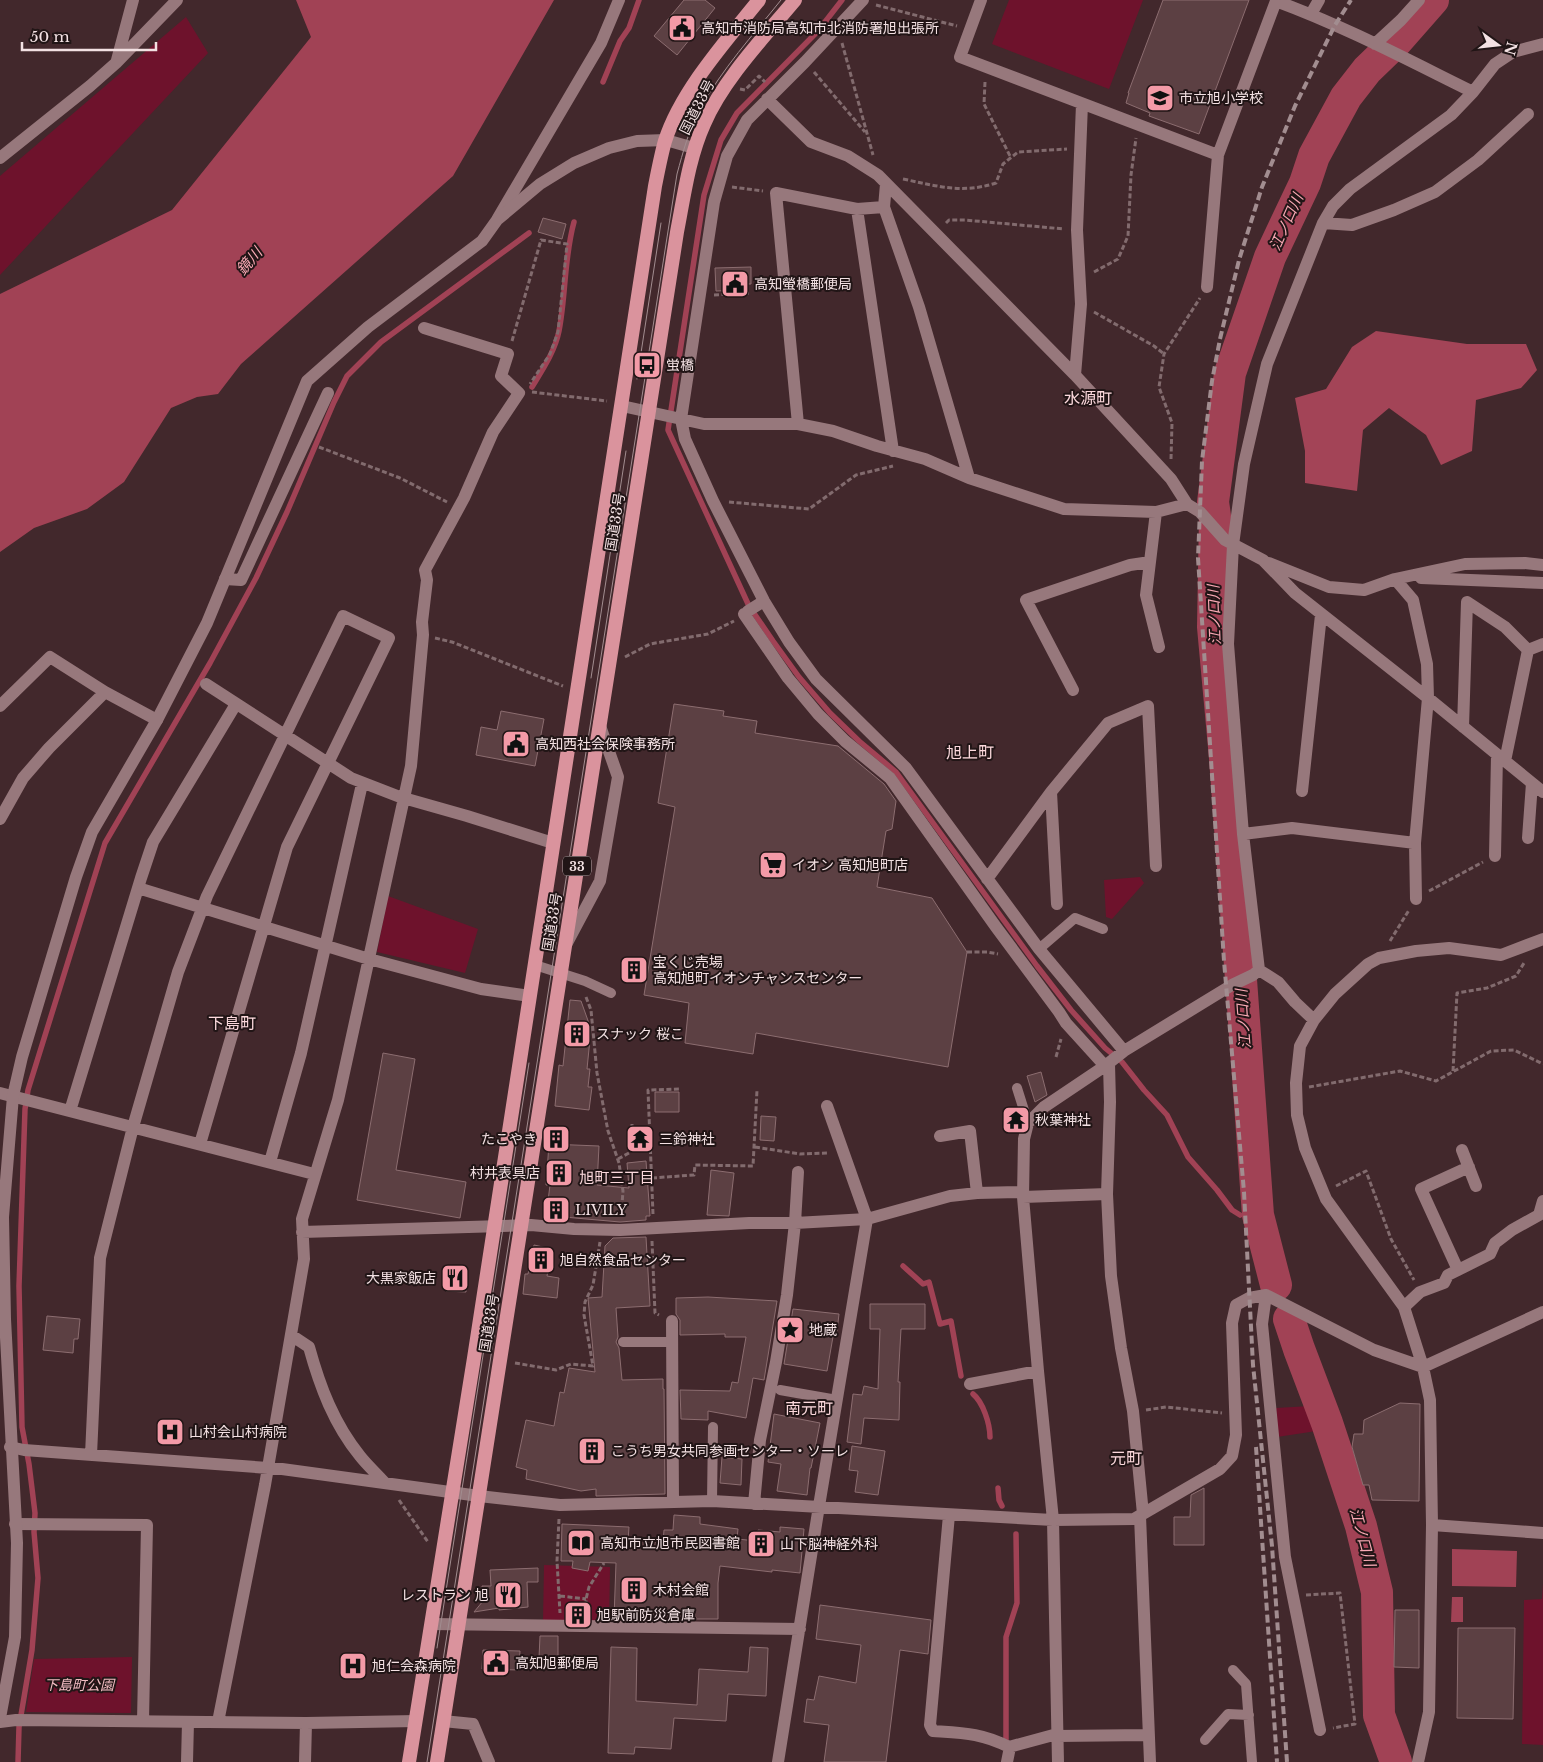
<svg xmlns="http://www.w3.org/2000/svg" width="1543" height="1762" viewBox="0 0 1543 1762" font-family="'Libre Baskerville','Noto Sans JP',serif">
	<style>
		.green { fill: #6e122c }
		.forest { fill: #a34457 }
		.water { fill: #a14255 }
		.lines { fill: none; stroke-linecap: round; stroke-linejoin: round }
		.stream { stroke: #a14255; stroke-width: 5.5 }
		.river { stroke: #a14255; stroke-width: 32 }
		.building { fill: #5c4043; stroke: #8c6d70 }
		.path { stroke: #826b6e; stroke-width: 3; stroke-dasharray: 5 2.5; stroke-linecap: butt }
		.service { stroke: #97787c; stroke-width: 10 }
		.minor { stroke: #97787c; stroke-width: 12 }
		.tertiary { stroke: #97787c; stroke-width: 12 }
		.trunk { stroke: #da939d; stroke-width: 14 }
		.tram { stroke: #a28d90; stroke-width: 1 }
		.rail { stroke: #a28d90; stroke-width: 4; stroke-dasharray: 8 4; stroke-linecap: butt }
		.labels { text-anchor: middle; dominant-baseline: central; stroke-width: 4; stroke-linejoin: round; paint-order: stroke }
		.shield { fill: #211516; stroke: #b4a4a6; stroke-width: 1 }
		.shield-label { font-size: 12px; font-weight: bold; fill: #f3e1e3 }
		.poi-label { font-size: 14px; fill: #f3e1e3; stroke: #211516; text-anchor: start }
		.street-label { font-size: 14px; fill: #f3e1e3; stroke: #211516 }
		.park-label { font-size: 14px; font-style: italic; fill: #f2bcc2; stroke: #211516 }
		.water-label { font-size: 15px; font-style: italic; fill: #f8a9b4; stroke: #211516 }
		.neighbourhood-label { font-size: 15px; fill: #fbd8dc; stroke: #211516 }
		.quarter-label { font-size: 16px; fill: #fbd8dc; stroke: #211516 }
	</style>
	<rect width="100%" height="100%" fill="#42282c"/>
	<path class="green" d="M1009,0H1143L1109,89L992,44Z
		M186,17L208,53L0,275V176Z
		M1140,877L1144,883L1112,919L1106,917L1104,880Z
		M388,896L478,929L465,973L377,952Z
		M1310,1406L1323,1430L1277,1437L1276,1408Z
		M544,1565L610,1567L609,1624L543,1622Z
		M1543,1584V1745L1522,1744L1524,1600L1542,1599Z
		M132,1657L131,1713L26,1712L34,1659Z"/>
	<path class="forest" d="M1376,331L1467,344H1526L1537,370L1521,388L1476,400L1472,451L1441,465L1426,435L1389,408L1363,430L1357,491L1305,483V451L1295,398L1326,389L1352,347Z"/>
	<path class="water" d="M296,0H554L453,176L241,364L218,394L197,397L171,408L124,482L87,509L34,528L0,552V294L172,210L311,37Z
		M1452,1549L1517,1551L1516,1587L1452,1586Z
		M1452,1597H1463V1622H1451Z"/>
	<g class="lines">
		<path class="stream" d="M842,0L818,31L737,113L721,140L704,195L668,430L749,606L773,641L799,677L830,713L859,741L896,772L1037,966L1071,1010L1105,1048L1122,1062L1144,1090L1167,1115L1188,1157L1217,1190L1232,1210L1240,1215
			M603,82L620,41L629,28L639,0
			M532,387C543,369 555,351 559,331C566,295 564,258 574,222
			M903,1266L923,1284L929,1282L940,1324L951,1321L961,1376
			M973,1394C983,1402 990,1424 990,1437
			M998,1488L999,1500L1002,1506
			M1006,1745V1637L1017,1603L1016,1534
			M18,1762L19,1727L32,1650L38,1578L34,1532L35,1513L29,1464L22,1427L19,1286L25,1109L28,1090L105,843L210,663L256,578L287,512L334,402L347,376L381,342L529,233"/>
		<path class="river" d="M1276,1285L1258,1215L1225,758L1213,627L1215,516L1213,502L1230,373L1270,257L1305,183L1314,156L1346,97L1367,70L1397,41L1433,0
			M1289,1319L1299,1349L1327,1423L1361,1526L1377,1592L1379,1715L1396,1762"/>
	</g>
	<path class="building" d="M684,0H705L715,8L677,55L654,36Z
		M1163,0H1249L1199,134L1149,116L1150,113L1126,103L1129,93H1128Z
		M543,218L566,224L562,239L538,232Z
		M751,267V284H743V290L716,291L715,268Z
		M674,704L724,711L723,716L757,721L755,733L838,746L884,784L896,801L892,829L886,831L877,887L932,898L967,952L948,1067L756,1033L753,1054L685,1043L689,1003L644,995L675,807L658,803Z
		M501,711L544,719L535,766L476,755L481,727L497,730Z
		M570,1000L581,1001L591,1029L587,1069H590L588,1087H592L589,1110L555,1106L559,1065L563,1066Z
		M383,1053L415,1059L396,1170L466,1182L460,1218L357,1200Z
		M1041,1072L1047,1095L1035,1102L1027,1076Z
		M655,1092H679V1112H655Z
		M761,1116L776,1117L774,1141L760,1140Z
		M549,1144L599,1146L597,1185L629,1188L627,1163L646,1161L650,1216H646V1220L620,1222L564,1217L563,1219L546,1217L550,1185H546Z
		M711,1170L734,1173L729,1216L707,1215Z
		M646,1237L650,1306L616,1308L618,1337L616,1342L619,1348L622,1380L663,1379V1389H664L665,1494L596,1496V1489L581,1491L526,1479L527,1470L516,1467L526,1420L554,1426L560,1392L564,1393L569,1368L595,1372L588,1298L602,1297L605,1246L613,1238Z
		M534,1245L552,1249L547,1276L559,1278L557,1298L523,1294L525,1274H528Z
		M447,1267H466V1292L446,1291Z
		M708,1297L777,1301L764,1380L753,1378L746,1418L708,1411V1420L681,1419L680,1390L730,1391L732,1382L738,1383L746,1337H725V1334L680,1335V1320L676,1314V1298Z
		M870,1304H925V1329H901L898,1382H900L899,1420L864,1418L861,1444L847,1442L853,1394L862,1395L864,1386L878,1389L880,1329H870Z
		M793,1309L839,1314L837,1331H834L827,1371L784,1364Z
		M47,1316L80,1319L78,1339H74L73,1353L43,1350Z
		M1400,1403L1420,1404L1419,1501L1372,1500L1369,1485H1363L1352,1447L1354,1434H1363L1364,1420Z
		M774,1414L820,1423L811,1468H810L807,1495L777,1491L781,1464L768,1462Z
		M852,1446L885,1451L878,1495L855,1492L858,1471L849,1470Z
		M722,1457L742,1459L741,1485L720,1483Z
		M1204,1488V1545H1174V1517H1190L1191,1495Z
		M674,1515L700,1517V1524L738,1529L737,1539L757,1541L758,1530L780,1532V1527L804,1529L800,1573L772,1570V1572L720,1566L718,1583V1619H696V1617L652,1615L651,1619L614,1618L616,1563L590,1562L588,1571L572,1568L573,1561H561L562,1524L629,1527L628,1541L663,1542L664,1530H673Z
		M538,1568V1582H527L528,1607L499,1610V1608L474,1612L483,1601L482,1586H491L490,1570Z
		M820,1605L931,1620L928,1654L900,1650L886,1762H824L829,1725L804,1722L807,1699L814,1700L819,1676L856,1683L861,1645L816,1639Z
		M1395,1610H1419V1668L1394,1667Z
		M1458,1628H1515L1513,1719L1457,1718Z
		M540,1636H558V1658H539Z
		M611,1647L637,1648L636,1701L697,1705L699,1669L748,1672L750,1647L768,1648L766,1696L728,1694L726,1721L674,1718L671,1749L635,1747L634,1754L608,1753Z
		M483,1650L520,1651L519,1670L482,1669Z"/>
	<g class="lines">
		<path class="path" d="M876,5L957,26
			M842,43L873,155
			M814,72L865,132
			M985,82L984,104L1011,158
			M740,89L745,90L759,76L765,82
			M903,179C937,186 962,194 996,183L1003,164L1018,152L1067,149
			M732,187L763,191
			M946,223L949,220H965L1064,229
			M1094,272L1118,259L1128,236L1131,175L1136,138
			M714,295L751,293
			M1094,312L1154,346L1164,354
			M512,341L541,240L567,244L558,332L550,354L530,384
			M532,392L607,401
			M319,447L400,478L447,502
			M1171,459L1172,423L1159,387L1164,354L1200,298
			M729,502L809,509L856,475L893,466
			M435,638L452,642L563,686
			M625,657L650,644L708,634L734,621
			M1429,891L1483,862
			M1390,941L1409,910
			M967,952H987L998,954
			M586,997L591,1010L597,1073L608,1131L619,1163L623,1191L621,1217
			M1056,1057L1061,1039
			M1453,1071L1457,993L1487,988L1516,976L1524,963
			M1309,1087L1400,1071L1436,1081L1491,1051L1514,1050L1543,1064
			M632,1139H640
			M755,1147L800,1154L829,1153
			M618,1159L629,1153L632,1139V1124
			M652,1178L694,1175L695,1165L753,1166L757,1090
			M1336,1186L1366,1171L1391,1239L1414,1280
			M653,1214L648,1090L680,1089
			M652,1241L655,1313L659,1315
			M515,1363L556,1370L571,1364L593,1366L584,1315L585,1302L593,1285L600,1242
			M1146,1410L1166,1407L1222,1413
			M399,1500L428,1542
			M559,1519L557,1561L560,1613
			M1306,1595L1340,1593L1355,1724L1333,1728
			M560,1596L586,1599
			M586,1613V1599L589,1587L604,1563"/>
		<path class="service" d="M1039,949L1075,918L1103,929
			M535,965L585,981L611,993
			M1017,1088L1028,1123
			M623,1342H672
			M780,1390L837,1400
			M712,1501L713,1427
			M1233,1670L1246,1684L1252,1762
			M1205,1740L1228,1714L1249,1715"/>
		<path class="minor" d="M863,0L805,62L747,120L727,156L714,202L681,419L685,439L713,501L764,601L789,642L816,679L906,768L1039,949L1124,1051
			M981,0L960,57L1218,155
			M1311,14L1319,0
			M1375,44L1401,20L1419,0
			M117,60L133,0
			M767,99L811,142L848,156L878,175L1075,375L1171,479L1187,504L1200,512L1225,540L1263,560L1295,593L1428,698L1543,792
			M0,158L90,86L116,63L177,0
			M886,184L884,207L919,307L969,478
			M857,209L893,451
			M498,218L601,43L619,0
			M1323,223L1352,225L1394,210L1435,192L1478,160L1528,114
			M1207,287L1218,155L1276,1C1344,26 1408,60 1473,92
			M1075,375L1081,304L1077,230L1082,104
			M622,406L704,424H798L833,431L877,446L925,459L969,478L1064,509L1156,512L1187,504
			M798,424L776,193L857,209L884,207
			M1156,512L1146,595L1159,647
			M1269,563L1329,587L1364,590L1395,579L1465,564L1525,563L1543,565
			M1421,578L1543,583
			M225,579L241,580L328,393
			M1395,579L1413,600L1427,664L1428,698L1415,843L1416,899
			M748,611L764,601
			M744,614L788,678L818,714L845,741L890,778L996,927L1059,1012L1066,1023L1105,1066
			M206,684L351,778L400,797L467,816L553,843
			M1073,690L1026,600L1130,565L1150,562
			M0,706L50,657L105,692
			M1463,727L1467,602L1505,627L1528,650
			M1505,761L1528,650L1543,644
			M1302,791L1321,615
			M1051,792L1057,904
			M0,819L23,778L49,748L105,692L157,720
			M1243,834L1292,828L1415,843
			M1528,838L1532,783
			M1495,856L1497,755
			M987,879L1051,792L1108,723L1148,706L1156,866
			M138,888L369,959L481,989L530,996
			M567,943L600,881L618,777L599,723
			M1259,970L1243,834L1228,644L1233,545L1244,464L1267,364L1323,223L1333,206L1350,189L1451,115L1473,92L1495,64L1513,52L1543,44
			M1259,970L1278,982L1295,1002L1314,1020
			M1109,1064L1110,1102L1107,1194L1111,1276L1121,1348L1133,1411L1143,1514
			M0,1093L314,1174
			M70,1111L141,878L153,842L236,704
			M940,1136L970,1131L977,1193
			M1462,1150L1476,1186
			M270,1162L301,1053L362,784
			M1023,1197L1107,1194
			M302,1232L531,1225L574,1229L620,1230L749,1223H795L867,1219L950,1196L977,1193L1023,1192
			M1458,1270L1421,1189L1469,1167
			M1266,1295L1262,1324L1285,1557L1320,1730
			M1404,1307L1420,1292L1444,1283L1448,1275L1490,1254L1495,1243L1512,1230L1539,1215L1543,1201
			M672,1321L673,1502
			M291,1335L309,1347C320,1387 334,1424 360,1456C367,1465 376,1473 384,1482
			M970,1384L1038,1371
			M10,1447L24,1450L282,1469L479,1496L560,1505L712,1501L1053,1520L1134,1519L1220,1469L1232,1456L1236,1435L1232,1323L1236,1305L1249,1298L1266,1295L1374,1350L1423,1367L1543,1312
			M91,1455L100,1258L133,1127L178,972L207,896L343,616L389,638L287,847L200,1144
			M754,1504L760,1440L776,1362L787,1295L795,1223L798,1172
			M949,1515L930,1725L933,1731C963,1733 982,1733 1009,1747L1057,1734
			M1140,1516L1150,1762
			M15,1524L147,1525L143,1721
			M1432,1525L1543,1533
			M431,1624L800,1629
			M443,1721L473,1724L489,1762
			M0,1722L16,1720L306,1723L416,1721
			M218,1722L265,1485L304,1259L302,1219L338,1100L411,766L423,635L422,622L427,580L425,570L464,498L493,432L519,393L501,376L508,354L424,328
			M1057,1736L1148,1735
			M187,1762L188,1722
			M305,1762L306,1723
			M778,1762L819,1506L867,1219L827,1106
			M1007,1762L1010,1747
			M1058,1762L1053,1520L1038,1371L1023,1197L1024,1139L1028,1123L1044,1107L1105,1066L1124,1051L1232,985L1253,975L1259,970
			M1418,1762L1429,1712L1432,1525L1430,1400L1423,1367L1404,1307L1326,1199L1305,1148L1297,1115L1296,1083L1300,1046L1314,1020L1335,994L1368,964L1379,958L1416,951L1449,948L1501,955L1543,939"/>
		<path class="tertiary" d="M0,1718L15,1637L17,1543L5,1319L3,1217L13,1096L22,1057L76,877L92,832L157,720L207,623L307,381L368,327L482,241L497,220L540,184L574,163L609,148L637,141L666,140L694,148"/>
		<path class="trunk" d="M409,1762L474,1358L655,186C658,171 661,155 665,141C681,91 726,41 759,0
			M437,1762L677,232C684,196 689,157 704,124C723,80 764,37 795,0"/>
		<path class="tram" d="M637,379L661,223
			M591,678L626,451
			M437,1648L529,1063
			M427,1762L677,174C683,152 689,129 700,109C722,69 753,35 781,0"/>
		<path class="rail" d="M1256,1447L1277,1762
			M1287,1762L1272,1546L1253,1365L1244,1192L1224,961L1198,558L1202,461L1212,381L1220,339L1239,260L1262,187L1295,106L1335,25L1351,0"/>
	</g>
	<defs>
		<symbol id="civic-square" viewBox="-11 -11 22 22"><rect x="-9" y="-9" width="18" height="18" rx="4" fill="#f39aa7" stroke="#211516"/><path d="M-.6-6.5H3V-4.5H.6V-3L4-1V1h2V6H-6V1h2V-1L-.6-3ZM-1.2 2.5V6h2.4V2.5Z" fill="#111"/></symbol>
		<symbol id="school-square" viewBox="-11 -11 22 22"><rect x="-9" y="-9" width="18" height="18" rx="4" fill="#f39aa7" stroke="#211516"/><path d="M0-5L7-2L0 1L-7-2ZM-4 1L0 2.5L4 1V4Q0 6-4 4Z" fill="#111"/></symbol>
		<symbol id="bus-square" viewBox="-11 -11 22 22"><rect x="-9" y="-9" width="18" height="18" rx="4" fill="#f39aa7" stroke="#211516"/><path d="M-5-6H5V4H4V6H2V4H-2V6H-4V4H-5ZM-3.5-4V0h7V-4ZM-3.5 1.2v1.5H-2V1.2ZM2 1.2v1.5H3.5V1.2Z" fill="#111"/></symbol>
		<symbol id="supermarket-square" viewBox="-11 -11 22 22"><rect x="-9" y="-9" width="18" height="18" rx="4" fill="#f39aa7" stroke="#211516"/><path d="M-6-5.5h2.5l.6 2H6L4.5 2H-2.5L-4.4-4H-6ZM-1.5 3.2a1.3 1.3 0 1 0 .1 0ZM3 3.2a1.3 1.3 0 1 0 .1 0Z" fill="#111"/></symbol>
		<symbol id="building-square" viewBox="-11 -11 22 22"><rect x="-9" y="-9" width="18" height="18" rx="4" fill="#f39aa7" stroke="#211516"/><path d="M-4-6H4V6H1V3H-1V6H-4ZM-2.5-4.3h1.7v1.8h-1.7ZM.8-4.3h1.7v1.8H.8ZM-2.5-1h1.7V.8h-1.7ZM.8-1h1.7V.8H.8Z" fill="#111"/></symbol>
		<symbol id="temple-square" viewBox="-11 -11 22 22"><rect x="-9" y="-9" width="18" height="18" rx="4" fill="#f39aa7" stroke="#211516"/><path d="M0-6L5-2H3V0L6.5 2.5H4V6H1.5V3h-3V6H-4V2.5H-6.5L-3 0V-2H-5Z" fill="#111"/></symbol>
		<symbol id="restaurant-square" viewBox="-11 -11 22 22"><rect x="-9" y="-9" width="18" height="18" rx="4" fill="#f39aa7" stroke="#211516"/><path d="M-5-6h1v4h1v-4h1v4h1v-4h1v5L-1.5 .5V6h-2V.5L-5-1ZM5-6V6H3V1.5H1.5Q1.5-4 5-6Z" fill="#111"/></symbol>
		<symbol id="sight-square" viewBox="-11 -11 22 22"><rect x="-9" y="-9" width="18" height="18" rx="4" fill="#f39aa7" stroke="#211516"/><path d="M0-6L1.8-2.2L6-1.7L2.9 1.2L3.7 5.4L0 3.3L-3.7 5.4L-2.9 1.2L-6-1.7L-1.8-2.2Z" fill="#111"/></symbol>
		<symbol id="hospital-square" viewBox="-11 -11 22 22"><rect x="-9" y="-9" width="18" height="18" rx="4" fill="#f39aa7" stroke="#211516"/><path d="M-5-5h3v3.5h4V-5h3V5h-3V1.5h-4V5h-3Z" fill="#111"/></symbol>
		<symbol id="library-square" viewBox="-11 -11 22 22"><rect x="-9" y="-9" width="18" height="18" rx="4" fill="#f39aa7" stroke="#211516"/><path d="M-6-4Q-3-5.5-.7-3.5V5Q-3 3-6 4ZM6-4Q3-5.5 .7-3.5V5Q3 3 6 4Z" fill="#111"/></symbol>
	</defs>
	<g fill-rule="evenodd">
		<use href="#civic-square" x="666" y="12" width="32" height="32"/>
		<use href="#school-square" x="1144" y="82" width="32" height="32"/>
		<use href="#civic-square" x="719" y="268" width="32" height="32"/>
		<use href="#bus-square" x="631" y="349" width="32" height="32"/>
		<use href="#civic-square" x="500" y="728" width="32" height="32"/>
		<use href="#supermarket-square" x="757" y="849" width="32" height="32"/>
		<use href="#building-square" x="618" y="954" width="32" height="32"/>
		<use href="#building-square" x="561" y="1018" width="32" height="32"/>
		<use href="#temple-square" x="1000" y="1104" width="32" height="32"/>
		<use href="#building-square" x="540" y="1123" width="32" height="32"/>
		<use href="#temple-square" x="624" y="1123" width="32" height="32"/>
		<use href="#building-square" x="543" y="1157" width="32" height="32"/>
		<use href="#building-square" x="540" y="1194" width="32" height="32"/>
		<use href="#building-square" x="525" y="1244" width="32" height="32"/>
		<use href="#restaurant-square" x="439" y="1262" width="32" height="32"/>
		<use href="#sight-square" x="774" y="1314" width="32" height="32"/>
		<use href="#hospital-square" x="154" y="1416" width="32" height="32"/>
		<use href="#building-square" x="576" y="1435" width="32" height="32"/>
		<use href="#library-square" x="565" y="1527" width="32" height="32"/>
		<use href="#building-square" x="745" y="1528" width="32" height="32"/>
		<use href="#building-square" x="618" y="1574" width="32" height="32"/>
		<use href="#restaurant-square" x="492" y="1579" width="32" height="32"/>
		<use href="#building-square" x="562" y="1599" width="32" height="32"/>
		<use href="#civic-square" x="480" y="1647" width="32" height="32"/>
		<use href="#hospital-square" x="337" y="1650" width="32" height="32"/>
	</g>
	<g class="labels">
		<rect class="shield" x="563" y="856.5" width="28" height="19" rx="4"/>
		<g class="shield-label">
			<text x="577" y="866">33</text>
		</g>
		<g class="poi-label">
			<text x="701" y="28">高知市消防局高知市北消防署旭出張所</text>
			<text x="1179" y="98">市立旭小学校</text>
			<text x="754" y="284">高知螢橋郵便局</text>
			<text x="666" y="365">蛍橋</text>
			<text x="535" y="744">高知西社会保険事務所</text>
			<text x="792" y="865">イオン 高知旭町店</text>
			<text x="653" y="962">宝くじ売場<tspan x="653" dy="16">高知旭町イオンチャンスセンター</tspan></text>
			<text x="596" y="1034">スナック 桜こ</text>
			<text x="1035" y="1120">秋葉神社</text>
			<text x="537" y="1139" text-anchor="end">たこやき</text>
			<text x="659" y="1139">三鈴神社</text>
			<text x="540" y="1173" text-anchor="end">村井表具店</text>
			<text x="575" y="1210">LIVILY</text>
			<text x="560" y="1260">旭自然食品センター</text>
			<text x="436" y="1278" text-anchor="end">大黒家飯店</text>
			<text x="809" y="1330">地蔵</text>
			<text x="189" y="1432">山村会山村病院</text>
			<text x="611" y="1451">こうち男女共同参画センター・ソーレ</text>
			<text x="600" y="1543">高知市立旭市民図書館</text>
			<text x="780" y="1544">山下脳神経外科</text>
			<text x="653" y="1590">木村会館</text>
			<text x="489" y="1595" text-anchor="end">レストラン 旭</text>
			<text x="597" y="1615">旭駅前防災倉庫</text>
			<text x="515" y="1663">高知旭郵便局</text>
			<text x="372" y="1666">旭仁会森病院</text>
		</g>
		<g class="street-label">
			<text transform="translate(697 107) rotate(-63)">国道33号</text>
			<text transform="translate(615 522) rotate(-81)">国道33号</text>
			<text transform="translate(552 922) rotate(-81)">国道33号</text>
			<text transform="translate(489 1323) rotate(-81)">国道33号</text>
		</g>
		<g class="park-label">
			<text x="79" y="1685">下島町公園</text>
		</g>
		<g class="water-label">
			<text transform="translate(1286 222) rotate(-66)">江ノ口川</text>
			<text transform="translate(249 261) rotate(-50)">鏡川</text>
			<text transform="translate(1214 615) rotate(-92)">江ノ口川</text>
			<text transform="translate(1243 1019) rotate(-94)">江ノ口川</text>
			<text transform="translate(1363 1537) rotate(75)">江ノ口川</text>
		</g>
		<g class="neighbourhood-label">
			<text x="617" y="1177">旭町三丁目</text>
		</g>
		<g class="quarter-label">
			<text x="1088" y="398">水源町</text>
			<text x="970" y="752">旭上町</text>
			<text x="232" y="1023">下島町</text>
			<text x="809" y="1408">南元町</text>
			<text x="1126" y="1458">元町</text>
		</g>
	</g>
	<g transform="translate(1498 45) rotate(105)" stroke="#211516" stroke-width="4" paint-order="stroke">
	<path d="M0-4L9 19L0 12L-9 19Z" fill="#f3e1e3"/>
	<text y="-8" font-size="14" font-weight="bold" text-anchor="middle" fill="#f3e1e3">N</text>
	</g>
	<path d="M22 42v8h134v-8" fill="none" stroke="#f3e1e3" stroke-width="2.5"/>
	<text x="30" y="42" font-size="15" fill="#f3e1e3" stroke="#211516" stroke-width="4" paint-order="stroke">50 m</text>
</svg>
